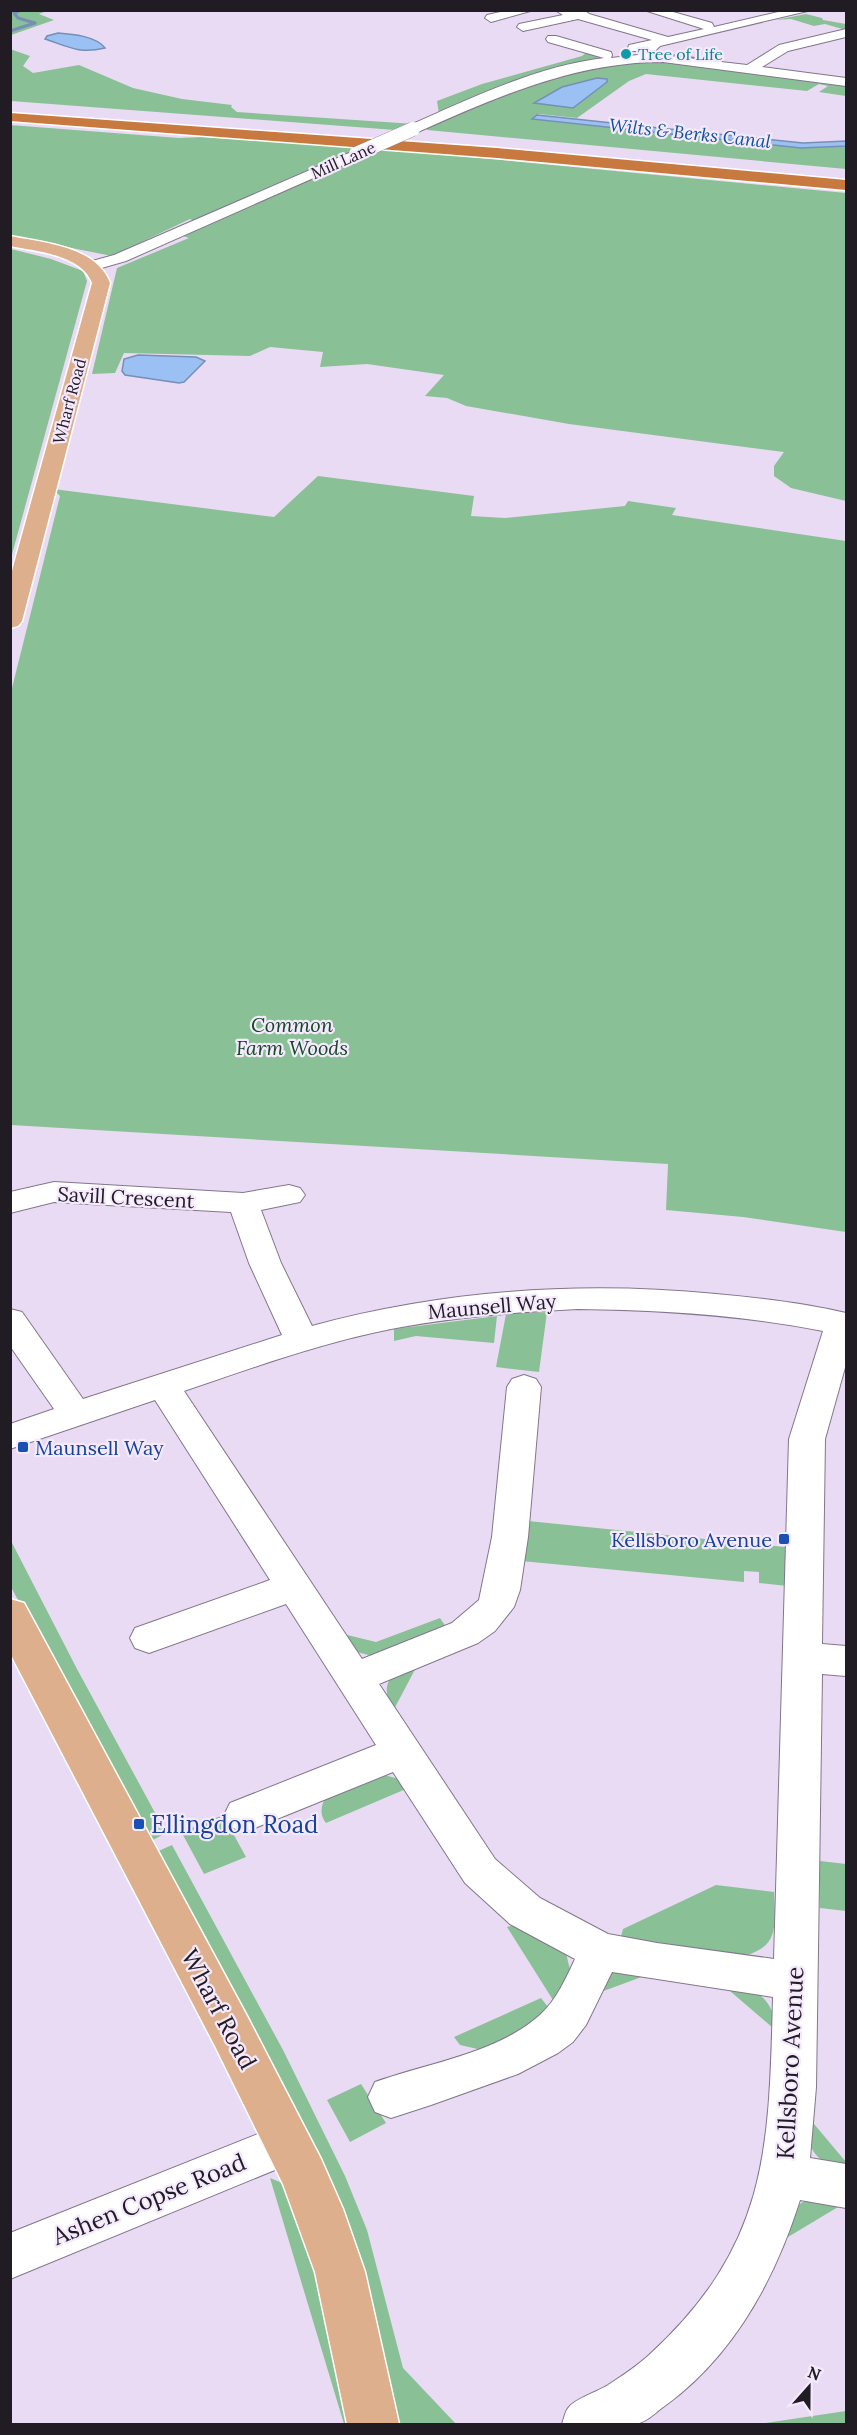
<svg xmlns="http://www.w3.org/2000/svg" width="857" height="2435" viewBox="0 0 857 2435" font-family="Lora,serif">
	<style>
		.green { fill: #8ac096 }
		.water { fill: #9ac0f4; stroke: #768fb6; stroke-width: 1.5 }
		.lines { fill: none; stroke-linecap: round; stroke-linejoin: round }
		.stream { stroke: #768fb6; stroke-width: 3 }
		.minor-casing { stroke: #83768c; stroke-width: 2 }
		.major-casing { stroke: #fff; stroke-width: 3 }
		.highway-casing { stroke: #fff; stroke-width: 3 }
		.minor { fill: #fff; fill-rule: evenodd }
		.major { fill: #ddaf8c; fill-rule: evenodd }
		.highway { fill: #c77940; fill-rule: evenodd }
		.minor-bridge-casing { stroke: #83768c; stroke-width: 15; stroke-linecap: butt }
		.minor-bridge { stroke: #fff; stroke-width: 14 }
		.culture-dot { fill: #0f9aa8; stroke: #f5e9fd; stroke-width: 2 }
		.transit-dot { fill: #1a4fb4; stroke: #f5e9fd; stroke-width: 2 }
		.labels { text-anchor: middle; dominant-baseline: central; stroke-width: 4.5; stroke-linejoin: round; paint-order: stroke }
		.far-culture-label { font-size: 16px; fill: #0d838f; stroke: #f5e9fd; text-anchor: start }
		.far-street-label { font-size: 16px; fill: #211c24; stroke: #f5e9fd }
		.far-water-label { font-size: 18px; font-style: italic; fill: #11519a; stroke: #f5e9fd }
		.park-label { font-size: 20px; font-style: italic; fill: #144825; stroke: #f5e9fd }
		.street-label { font-size: 20px; fill: #211c24; stroke: #f5e9fd }
		.transit-label { font-size: 20px; fill: #164399; stroke: #f5e9fd; text-anchor: start }
		.near-transit-label { font-size: 24px; fill: #164399; stroke: #f5e9fd; text-anchor: start }
		.near-street-label { font-size: 24px; fill: #211c24; stroke: #f5e9fd }
	</style>
	<rect width="100%" height="100%" fill="#e9dbf3"/>
	<path class="green" d="M21,10L47,11L39,14L54,20L11,35V12Z
		M806,14L822,18L823,20L846,24V30L825,24L814,26L791,19L775,20Z
		M10,49L30,56L23,66L33,73L79,65L133,88L182,99L232,105L231,107L237,112L415,124L395,130L11,101Z
		M587,52L601,59L439,114L437,101L482,84L582,56Z
		M669,60L846,84V96L819,92L828,86L819,84L807,91L646,74L629,81L577,118L539,114L532,119L801,148L846,146V169L427,130V128L515,89L598,66Z
		M10,125L179,138L203,137L359,148L194,221L190,219L112,256L11,236Z
		M376,150L428,153L846,193V501L791,488L774,476V466L784,452L569,424L466,406L447,398L425,396L444,375L367,364L320,367L323,352L270,347L250,356L124,353L115,373L92,374L117,268L189,238L180,235Z
		M11,249L51,259L83,271L87,281L11,558Z
		M318,476L474,496L471,516L505,518L625,506L628,501L676,508L672,515L846,541V1232L743,1217L666,1210L668,1164L11,1125V692L60,496L53,489L274,517Z
		M547,1312L539,1372L496,1367L506,1314Z
		M497,1316L494,1343L416,1336L394,1341V1329Z
		M528,1521L785,1547L787,1586L759,1583V1572L744,1571V1582L521,1561Z
		M10,1539L77,1669L166,1833L153,1840L133,1805L128,1806L11,1587Z
		M440,1618L450,1633L376,1657L357,1652L339,1633L376,1642Z
		M419,1662L392,1713C380,1678 389,1677 419,1662Z
		M384,1775L403,1780L413,1786L326,1823C319,1814 321,1806 326,1796Z
		M223,1815L246,1857L204,1874L183,1835L186,1830Z
		M172,1845L283,2050L345,2176L367,2230L403,2368L456,2424H393L154,1853Z
		M820,1861L846,1864V1911L820,1908Z
		M716,1885L774,1892C776,1934 778,1950 731,1959L620,1940L623,1929Z
		M525,1922L566,1953L571,1974L558,2008L507,1927Z
		M620,1970L647,1975L598,1993L611,1972Z
		M723,1985C761,1987 770,1998 780,2034Z
		M541,1998L554,2015L482,2050L460,2045L454,2037Z
		M361,2084L386,2123L350,2142L327,2100Z
		M809,2118L846,2162V2176C832,2170 811,2156 808,2139C807,2132 808,2125 809,2118Z
		M270,2178L280,2182L291,2191L344,2356L358,2424H344Z
		M839,2198L838,2207L783,2240C800,2198 793,2200 839,2198Z
		M846,2411V2424H758Z"/>
	<path class="water" d="M58,33C72,34 96,36 105,48C79,54 69,47 45,39L47,36Z
		M597,78L607,79V82L573,108L534,103L562,87Z
		M537,115L803,143L846,141V146L801,148L532,119Z
		M138,355L196,357L205,361L184,382L179,383L125,375L122,371L124,359Z"/>
	<g class="lines">
		<path class="stream" d="M10,31L35,23L18,18L14,13L21,10
			M669,55L706,60"/>
		<defs>
			<path id="minor" d="M509,10H534L491,22L485,18L487,15Z
				M555,10H584L589,14L668,37L704,29L644,10H666L712,23L714,27L787,10H812L660,46L652,54L747,65L779,45L846,29V37L788,51L762,67L846,78V86L663,62C575,62 497,97 418,132H408L406,129L408,126C469,99 537,66 604,58L548,42L546,39L548,36H556L611,52L612,55L611,58L638,55L640,51H629L628,48L629,45L652,40L578,19L523,31L517,27L519,24L563,15Z
				M356,150L361,151L363,154L361,157L126,261L91,271L83,266L85,263L114,255Z
				M54,1182L243,1193L289,1185L300,1188L305,1195L300,1202L261,1210L281,1263L312,1326C444,1290 580,1281 716,1294C760,1298 804,1303 846,1313V1364L825,1439L822,1644L846,1646V1676L822,1674L816,2087L810,2158L846,2164V2208L800,2200C775,2279 734,2355 666,2405C657,2411 646,2423 635,2424C618,2427 579,2426 562,2424C564,2419 565,2411 569,2407C575,2399 599,2391 608,2385C622,2376 637,2366 649,2355C769,2245 769,2149 773,1997L612,1972L586,2025L573,2042L558,2053L518,2074L431,2105L391,2118L375,2112L368,2097L375,2082C427,2063 499,2053 541,2014C557,1999 566,1978 575,1959L510,1924L465,1883L393,1772L245,1832L230,1827L224,1815L230,1803L376,1745L286,1604L149,1653L135,1648L130,1638L135,1628L270,1580L155,1400L10,1449V1424L54,1409L10,1346V1309L22,1312L83,1399L282,1335L249,1263L231,1212L54,1202L10,1213V1192ZM578,1309C661,1310 742,1315 823,1331L789,1439L774,1959L657,1943L608,1934L540,1898L495,1859L379,1684L478,1643L495,1631L514,1607L520,1590L528,1537L541,1387L536,1379L524,1375L512,1379L507,1387L492,1537L479,1600L452,1623L362,1659L184,1391C252,1368 320,1343 391,1329C453,1317 515,1312 578,1309Z
				M288,2122L304,2128L311,2143L304,2158L10,2279V2233Z"/>
			<path id="major" d="M10,236C44,243 96,246 110,283L22,621L18,626L10,628V578L92,283C82,255 36,251 10,246Z
				M10,1599L24,1603L247,2016L321,2159L343,2209L365,2272L399,2424H347L315,2272L283,2184L215,2046L10,1653Z"/>
			<path id="highway" d="M10,113L497,148L846,180V190L497,158L10,121Z"/>
		</defs>
		<use href="#minor" class="minor-casing"/>
		<use href="#major" class="major-casing"/>
		<use href="#highway" class="highway-casing"/>
		<use href="#minor" class="minor"/>
		<use href="#major" class="major"/>
		<use href="#highway" class="highway"/>
		<defs>
			<path id="minor-bridge" d="M356,154L413,129"/>
		</defs>
		<use href="#minor-bridge" class="minor-bridge-casing"/>
		<use href="#minor-bridge" class="minor-bridge"/>
	</g>
	<circle class="culture-dot" cx="626" cy="54" r="6"/>
	<g class="transit-dot">
		<rect x="17" y="1441" width="12" height="12" rx="3"/>
		<rect x="778" y="1533" width="12" height="12" rx="3"/>
		<rect x="133" y="1818" width="12" height="12" rx="3"/>
	</g>
	<g class="labels">
		<g class="far-culture-label">
			<text x="638" y="54">Tree of Life</text>
		</g>
		<g class="far-street-label">
			<text transform="translate(343 160) rotate(-24)">Mill Lane</text>
			<text transform="translate(69 401) rotate(-75)">Wharf Road</text>
		</g>
		<g class="far-water-label">
			<text transform="translate(690 133) rotate(6)">Wilts &amp; Berks Canal</text>
		</g>
		<g class="park-label">
			<text x="292" y="1024">Common<tspan x="292" dy="23">Farm Woods</tspan></text>
		</g>
		<g class="street-label">
			<text transform="translate(126 1197) rotate(3)">Savill Crescent</text>
			<text transform="translate(492 1306) rotate(-5)">Maunsell Way</text>
		</g>
		<g class="transit-label">
			<text x="35" y="1447">Maunsell Way</text>
			<text x="772" y="1539" text-anchor="end">Kellsboro Avenue</text>
		</g>
		<g class="near-transit-label">
			<text x="151" y="1824">Ellingdon Road</text>
		</g>
		<g class="near-street-label">
			<text transform="translate(219 2009) rotate(62)">Wharf Road</text>
			<text transform="translate(790 2063) rotate(-87)">Kellsboro Avenue</text>
			<text transform="translate(149 2199) rotate(-22)">Ashen Copse Road</text>
		</g>
	</g>
	<rect width="857" height="2435" fill="none" stroke="#211c24" stroke-width="24"/>
	<g transform="translate(809 2387) rotate(21)" stroke="#f5e9fd" stroke-width="4.5" paint-order="stroke">
	<path d="M0-4.5L10 22L0 15L-10 22Z" fill="#211c24"/>
	<text y="-9" font-size="16" font-weight="bold" text-anchor="middle" fill="#211c24">N</text>
	</g>
</svg>
